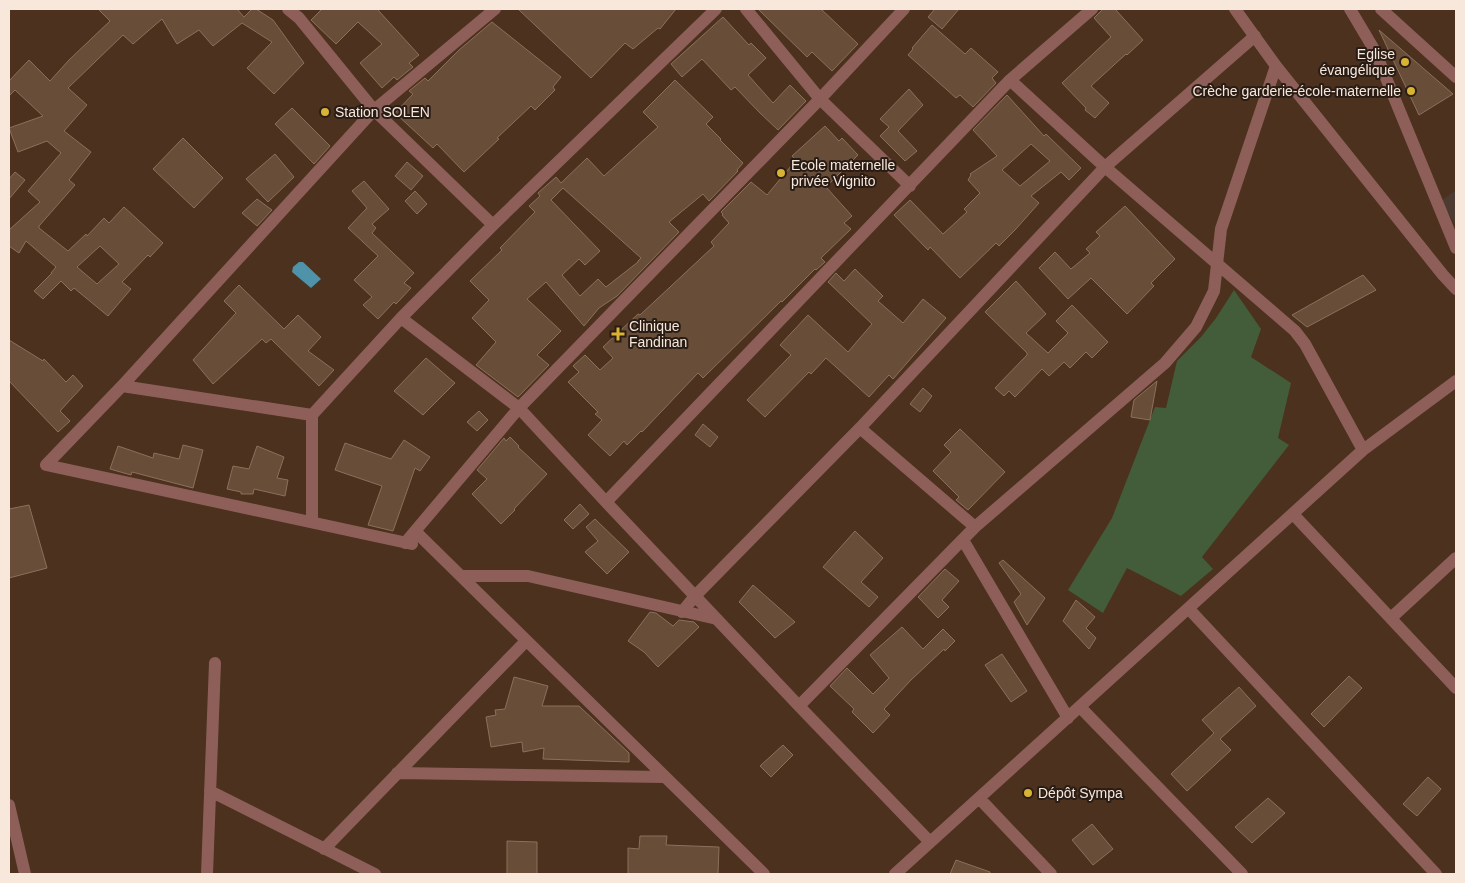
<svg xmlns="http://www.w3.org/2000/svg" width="1465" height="883" viewBox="0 0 1465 883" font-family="Arial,sans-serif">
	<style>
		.education { fill: #4d3b32 }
		.green { fill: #435c39 }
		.water { fill: #4e93aa }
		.building { fill: #684d39; stroke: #8d705b; fill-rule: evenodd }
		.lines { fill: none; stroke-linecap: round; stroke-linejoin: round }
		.minor { stroke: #8e5f59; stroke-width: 12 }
		.poi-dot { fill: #d9b434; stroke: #281c14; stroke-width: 2 }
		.labels { text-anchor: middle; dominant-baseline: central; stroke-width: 4; stroke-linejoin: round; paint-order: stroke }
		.poi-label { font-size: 14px; fill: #f8e7db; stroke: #281c14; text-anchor: start }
	</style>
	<rect width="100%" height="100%" fill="#4b311e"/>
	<path class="education" d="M1456,190V226L1441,201Z"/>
	<path class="green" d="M1234,290L1261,329L1251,357L1291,383L1278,438L1289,445L1202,557L1213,569L1181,596L1127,568L1103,613L1068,590L1112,518L1155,407L1166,408L1177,361L1201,337L1216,318Z"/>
	<path class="water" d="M299,262H303L321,279L311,288L292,272L293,267Z"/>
	<path class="building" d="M98,9H237L244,17L252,9H256L273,20L304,63L274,94L247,68L272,42L242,23L213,46L199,30L177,44L162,19L133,44L123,35L68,88L87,105L64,131L91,152L69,180L75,185L39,226V228L68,251L86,234L87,236L104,218L109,223L124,207L163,243L150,257L148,255L122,282L131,289L108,316L74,288L71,291L61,281L43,299L34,291L52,273H51L56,267L26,241L19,253L9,246V230L40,202L28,191L61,153L47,141L18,152L9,128L43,116L15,90L9,96V81L29,60L50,81L69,60L110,21ZM100,246L119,264L97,284L77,267Z
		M322,9H377L419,55L409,63L413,67L397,80L394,77L382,88L360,63L382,44L358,22L336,44L311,20Z
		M518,9H676L660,29L658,28L633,49L625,43L591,78Z
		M758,9H821L858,44L832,71L812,52L807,57Z
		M935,9H959L942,29L928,17Z
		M1103,9H1115L1143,40L1127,55L1126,54L1091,86L1109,103L1095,118L1085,110L1086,108L1062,83L1111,37L1094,18Z
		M723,17L749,45L751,43L766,58L748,75L773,103L790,85L806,101L778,130L759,112L735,87L731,90L702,59L682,77L671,64Z
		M492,22L561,77L553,87L555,90L535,110L531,106L497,138L499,139L464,172L437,144L433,148L395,113L413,94L409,91L425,78L428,81L459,50Z
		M932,25L965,54L971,48L998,72L992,78L996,83L973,107L960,95L956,98L908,55L913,49L912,48Z
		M1379,30L1453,94L1419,115Z
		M675,80L713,117L706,124L721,139L720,140L743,163L737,170L738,171L709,201L703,194L669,222L679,232L617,296L599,308L584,326L546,282L527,299L561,331L537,355L549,365L518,397L476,365L496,342L472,318L489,300L470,281L502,250L500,248L535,212L529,206L540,196L538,193L556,177L561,183L587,158L604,176L658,127L643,112ZM563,188L641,258L638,261V262L606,287L598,279L580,296L562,275L579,259L585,265L600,251L551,200Z
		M909,89L923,105L898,131L917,151L905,161L880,136L889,127L880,119Z
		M1007,95L1044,136L1046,134L1081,168L1069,180L1061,172L1031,196L1039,203L1015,230L999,246L996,243L960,278L930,247L928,250L894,215L910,200L943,234L967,212L964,209L980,193L968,180L971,175L970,174L997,156L973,130ZM1031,144L1050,161L1020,186L1002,170Z
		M292,108L330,146L314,164L275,124Z
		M825,126L839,141L842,138L858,155L826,187L852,216L844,223L851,229L821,258L825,262L816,270L815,269L782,302L781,301L703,378L698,373L642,432L641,431L627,445L624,441L610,456L588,435L602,420L595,414L598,412L568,382L579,372L573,366L585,355L600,370L613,358L603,347L638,314L640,315L714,246L711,242L729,223L722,215L723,214L721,212L751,182L767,195L796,160L792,156Z
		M183,138L223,178L194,208L153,169Z
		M275,154L294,177L268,202L246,179Z
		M407,162L423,176L411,190L395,176Z
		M15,172L25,180L9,199V179Z
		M364,181L389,209L372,224L376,228L372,233L414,273L404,283L411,288L396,304L394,302L378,319L363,305L372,297L354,280L378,256L348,228L367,208L352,191Z
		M415,191L427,204L417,214L405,201Z
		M257,199L272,210L257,226L242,213Z
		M1125,206L1175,259L1151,283L1154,286L1127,314L1091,278L1068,299L1039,268L1055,252L1071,269L1090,253L1086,249L1100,236L1096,232Z
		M855,269L883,296L878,301L903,323L923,299L946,318L893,379L889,375L869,397L826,358L811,374L809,372L765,417L747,400L791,355L780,345L808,315L848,352L872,324L828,282L836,273L844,281Z
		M1363,275L1376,290L1307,327L1292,315Z
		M1016,281L1046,314L1026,333L1048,353L1068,333L1056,321L1072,305L1108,342L1092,358L1086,352L1070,368L1064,362L1049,376L1042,369L1015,397L1009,391L1004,396L995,388L1027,355V353L985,312Z
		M239,285L284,329L298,315L321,337L308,351L334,370L319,386L271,339L266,343L262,339L213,384L193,360L236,313L224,301Z
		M9,340L43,361L44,359L66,382L73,375L83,386L60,411L70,421L58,432L9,381Z
		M426,358L455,383L423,415L394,391Z
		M1157,381L1150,420L1131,417L1134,400Z
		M923,388L932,396L920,412L910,404Z
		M479,411L488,420L477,431L467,422Z
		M703,424L718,437L710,447L695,435Z
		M960,429L1005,472L968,510L956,500L959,497L933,471L951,452L944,445Z
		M510,437L519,446L518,447L547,474L514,509L515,510L501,524L472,494L487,479L477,470L504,438L506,441Z
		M404,440L430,457L420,471L415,468L393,531L368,525L382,486L335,470L345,443L391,459Z
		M183,445L203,450L193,488L132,472L131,475L110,469L118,446L153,458L154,453L179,459Z
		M257,446L284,457L277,478L288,480L285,496L254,489L253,494H241V492L227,489L233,466L249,469Z
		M580,504L589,514L573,529L564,520Z
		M29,505L47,568L9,578V509Z
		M595,519L629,552L607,574L585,552L598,541L586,527Z
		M855,531L883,558L861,582L878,597L869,607L823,567Z
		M1003,560L1045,598L1027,625L1014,602L1021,594L999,563Z
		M945,569L959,581L942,600L949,607L938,618L918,597Z
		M753,585L795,622L775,638L739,602Z
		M1076,600L1095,617L1086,628L1096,638L1089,649L1063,621Z
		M650,612L656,613L673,626L679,620L694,622L699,627L658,667L644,652L628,641Z
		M902,627L923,649L943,629L955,641L945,651L944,649L911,680L884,709L890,715L873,733L852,712L854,709L830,686L847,668L873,694L889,678L870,655Z
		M1002,654L1027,691L1011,702L985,665Z
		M1349,676L1362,688L1324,727L1311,714Z
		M514,677L548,686L542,706H579L629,753V762L543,759L544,748L523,752L522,742L491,747L486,717L496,715L495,710L505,709Z
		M1239,687L1256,706L1220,739L1231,750L1187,791L1171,774L1214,733L1202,720Z
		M783,745L793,755L771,777L760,766Z
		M1428,777L1441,789L1417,816L1403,804Z
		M1268,798L1285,813L1252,843L1235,827Z
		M1092,824L1113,849L1093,865L1072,840Z
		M640,836H667L666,845L719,847L718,874H628V848L639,849Z
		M507,841L537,842V874H507Z
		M956,860L990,872V874H950Z"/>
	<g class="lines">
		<path class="minor" d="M288,9L299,18L374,110L493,225
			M746,9L820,99L910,186
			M1235,9L1276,66L1443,275L1456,289
			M1350,9L1375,51L1456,248
			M1381,9L1456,77
			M1010,80L1105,167L1295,331L1305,344L1363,450
			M401,318L519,408L606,502L799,706L930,842
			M122,386L312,415
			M860,428L975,527
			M46,465L122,386L374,110L495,9
			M46,465L412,544
			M606,502L1010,80L1092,9
			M1293,514L1456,688
			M312,522V415L401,318L493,225L716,9
			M416,532L764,874
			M963,540L1068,718
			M405,543L519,408L820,99L904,9
			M461,576H528L717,619
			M1189,609L1436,874
			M682,612L695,596L860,428L1105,167L1255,36
			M1391,618L1456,558
			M799,706L975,527L1165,363L1196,327L1214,291L1221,229L1276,66
			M1080,707L1242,874
			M397,773L665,777
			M210,791L375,874
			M979,798L1051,874
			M9,805L25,874
			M324,849L526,641
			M207,874L215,663
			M895,874L1363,450L1456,381"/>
	</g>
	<g class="poi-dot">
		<circle cx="1405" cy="62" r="5"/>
		<circle cx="1411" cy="91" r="5"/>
		<circle cx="325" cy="112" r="5"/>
		<circle cx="781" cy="173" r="5"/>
		<path d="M615.5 326.5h5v5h5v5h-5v5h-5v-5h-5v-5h5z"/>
		<circle cx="1028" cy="793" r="5"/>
	</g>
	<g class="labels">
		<g class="poi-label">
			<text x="1395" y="54" text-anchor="end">Eglise<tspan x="1395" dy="16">évangélique</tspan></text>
			<text x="1401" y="91" text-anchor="end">Crèche garderie-école-maternelle</text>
			<text x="335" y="112">Station SOLEN</text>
			<text x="791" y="165">Ecole maternelle<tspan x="791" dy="16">privée Vignito</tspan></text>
			<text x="629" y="326">Clinique<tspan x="629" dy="16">Fandinan</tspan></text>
			<text x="1038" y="793">Dépôt Sympa</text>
		</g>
	</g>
	<rect width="1465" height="883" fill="none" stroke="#f8e7db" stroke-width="20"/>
</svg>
